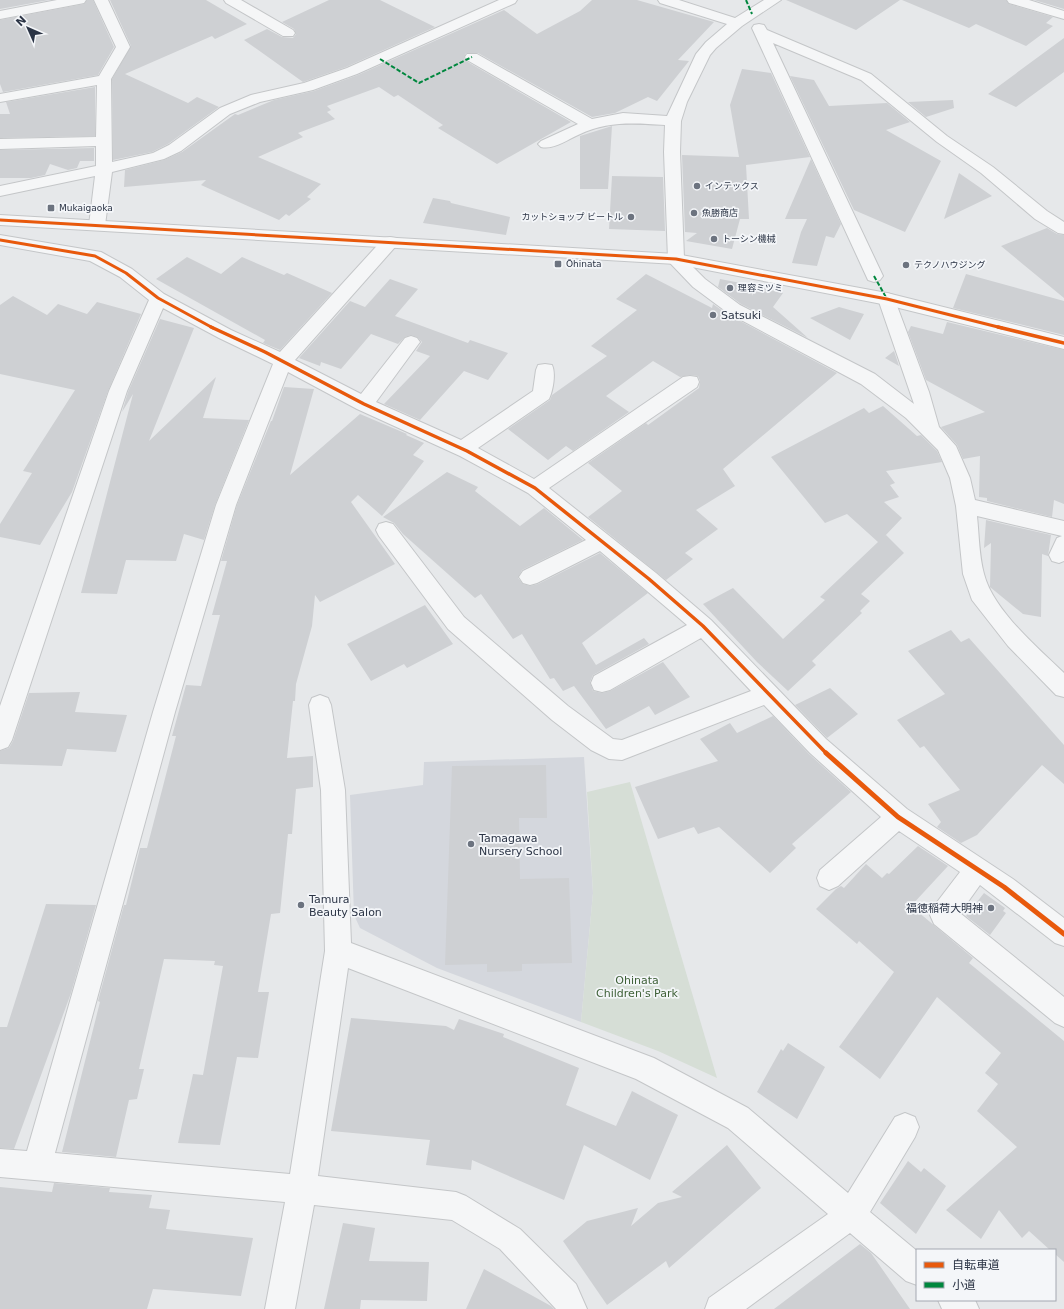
<svg xmlns="http://www.w3.org/2000/svg" width="1064" height="1309" viewBox="0 0 1064 1309" font-family="'DejaVu Sans','Noto Sans JP',sans-serif">
	<style>
		.built { fill: #d4d7dd }
		.green { fill: #d6ded6 }
		.building { fill: #ced0d3 }
		.lines { fill: none; stroke-linecap: round; stroke-linejoin: round }
		.street-casing { stroke: #c4c6c8; stroke-width: 2 }
		.secondary-casing { stroke: #c4c6c8; stroke-width: 2 }
		.street { fill: #f5f6f7; fill-rule: evenodd }
		.secondary { fill: #f8f8f8; fill-rule: evenodd }
		.quiet { stroke: #00873e; stroke-width: 2; stroke-dasharray: 4.5 2; stroke-linecap: butt }
		.cycleway-far2-casing { stroke: #f4f6f9; stroke-width: 5 }
		.cycleway-far1-casing { stroke: #f4f6f9; stroke-width: 6 }
		.cycleway-casing { stroke: #f4f6f9; stroke-width: 8 }
		.cycleway-far2 { stroke: #e8590c; stroke-width: 3 }
		.cycleway-far1 { stroke: #e8590c; stroke-width: 3.5 }
		.cycleway { stroke: #e8590c; stroke-width: 5 }
		.poi-dot { fill: #6c737f; stroke: #f4f6f9; stroke-width: 1.5 }
		.labels { text-anchor: middle; dominant-baseline: central; stroke-width: 3.5; stroke-linejoin: round; paint-order: stroke }
		.far-poi-label { font-size: 9px; fill: #2b3445; stroke: #f4f6f9; text-anchor: start }
		.poi-label { font-size: 11px; fill: #2b3445; stroke: #f4f6f9; text-anchor: start }
		.park-label { font-size: 11px; fill: #3f6138; stroke: #f4f6f9 }
	</style>
	<rect width="100%" height="100%" fill="#e6e8ea"/>
	<path class="built" d="M584,757L593,893L581,1022L437,968L360,928L354,915L350,795L423,785L424,762Z"/>
	<path class="green" d="M630,782L717,1078L658,1051L581,1022L593,893L587,792Z"/>
	<path class="building" d="M0,0H49L0,9Z
		M87,0H93L114,47L98,75L3,92L0,84V20L84,4Z
		M110,0H206L247,24L215,39L212,36L125,74L188,103L197,97L219,107L168,144L152,152L113,160L112,79L131,46Z
		M329,0H380L435,27L346,67L303,82L244,40L267,29L282,37L293,38L296,34L294,29L282,22Z
		M592,0H637L714,22L678,60L689,61L657,101L648,97L615,113L592,117L478,53H466L464,58L466,61L571,122L497,164L438,128L443,125L398,95L394,97L379,87L327,106L331,110L327,112L335,119L298,133L303,137L258,157L321,184L307,197L311,199L289,216L286,214L279,220L201,185L206,180L124,187L125,170L164,160L182,152L235,114L238,115L274,100L314,91L358,75L504,10L537,34L580,11Z
		M786,0H900L856,30Z
		M902,0H1006L1009,4L1053,17L1046,23L1053,26L1026,46L976,24L969,28Z
		M1034,0H1064V9Z
		M1064,38V72L1016,107L988,94Z
		M742,69L771,73L810,157L746,165L749,219H740L732,249L686,241L697,233L685,232L682,155L739,157L730,105Z
		M790,76L814,80L829,106L887,103L910,122L886,130L941,161L905,232L854,210Z
		M95,87V136L0,138V114H10L6,102Z
		M953,100L954,108L926,117L908,102Z
		M612,126L608,189H580V136Z
		M94,148V161H80L77,168L68,170L50,164L45,175L31,178H0V150Z
		M811,159L841,224L834,238L826,236L817,266L792,263L801,232L807,219H785Z
		M959,173L992,196L944,219Z
		M612,176L663,177L665,231L609,229Z
		M433,198L450,201L451,203L510,217L506,235L423,223Z
		M1047,228L1057,234L1064,235V298L1001,246Z
		M187,257L221,274L242,257L284,275L287,273L332,293L280,350L263,343L265,340L156,279Z
		M646,274L712,308L713,304L727,314L837,373L723,469L735,486L696,510L718,529L685,553L693,559L666,580L588,517L622,491L588,463L646,423L648,425L699,388L700,381L698,376L690,375L680,377L653,361L606,396L629,412L573,451L566,446L548,460L508,429L550,400L552,395L607,356L591,346L637,310L616,299Z
		M966,274L1064,301V335L953,308Z
		M390,279L418,289L395,316L468,343L470,340L508,353L488,380L464,371L420,420L384,404L430,356L416,351L422,342L417,337L411,335L405,337L398,344L371,334L341,369L321,362L320,366L299,358L350,301L365,307Z
		M720,279L751,285L752,296L756,286L783,293L773,307L808,338L741,304L718,287Z
		M13,296L47,315L58,304L87,314L97,302L141,314L108,391L72,492L40,545L0,537V524L32,473L23,471L75,390L0,374V305Z
		M839,307L864,314L850,340L810,318Z
		M160,319L194,328L149,441L216,377L203,418L249,420L215,505L204,540L184,534L176,561L126,560L117,594L81,593L133,394L122,412L128,392Z
		M947,322L1064,350V504L1054,500L1052,517L987,501V498L979,497L980,456L963,459L957,445L941,427L985,412L926,380L908,332L911,326L943,334Z
		M894,351L899,366L885,358Z
		M284,387L314,389L290,475L360,414L407,434L406,435L424,443L413,455L424,461L382,516L358,495L351,502L395,564L320,602L315,595L312,626L296,684L295,701H293L287,758L313,756V787L296,789L292,834H288L280,913L271,914L258,992H269L258,1058L237,1057L220,1145L178,1143L193,1074L203,1075L223,966L214,965L215,961L164,959L139,1069H144L137,1099L129,1100L116,1157L62,1152L100,1002L98,1001L124,905H126L140,848H147L176,736H172L186,685L201,686L220,615H212L227,561H221L237,505L271,421H272Z
		M883,406L917,436L921,435L937,451L942,462L886,471L895,483L890,485L899,497L884,502L902,518L884,537L886,535L904,553L861,594L870,601L860,611L862,613L812,661L816,665L788,691L757,662L703,604L733,588L783,639L825,600L820,597L878,542L847,514L825,523L771,457L864,408L869,413Z
		M447,472L478,487L475,491L520,526L544,508L583,540L522,570L518,578L523,584L530,586L538,584L600,553L648,593L582,643L596,665L644,638L649,644L593,675L590,682L593,691L602,693L610,691L663,662L690,697L655,715L649,706L606,729L574,686L563,691L554,678L550,679L522,634L513,639L481,594L475,598L403,534L394,523L383,517Z
		M986,520L1051,535L1048,556L1042,554L1041,617L1023,614L990,587L991,543L984,548Z
		M425,605L453,644L407,668L404,664L371,681L347,644Z
		M951,630L961,642L969,638L1064,745V784L1042,765L977,835L961,843L937,827L941,822L928,804L960,790L924,746L920,748L897,720L945,694L908,651Z
		M830,688L858,714L827,738L795,705Z
		M80,692L75,712L127,715L116,752L67,749L62,766L0,764V751L9,748L13,741L29,693Z
		M773,716L809,754L851,792L792,844L796,848L770,873L719,827L698,834L694,827L658,839L635,787L718,761L700,739L730,723L737,733Z
		M546,765L547,818H519L520,879L569,878L572,963L522,964V971L487,972V964L445,965L452,766Z
		M918,846L948,866L911,906L973,958L969,963L1064,1041V1262L1055,1254V1250H1050L1029,1231L1022,1238L999,1210L981,1239L946,1210L1017,1147L977,1111L998,1084L985,1073L1001,1053L937,997L880,1079L839,1047L894,972L859,941L857,944L816,909L836,889L841,886L844,888L866,864L882,878L887,873L889,874Z
		M984,893L1005,908L1003,911L1006,913L990,935L966,916Z
		M46,904L96,905L71,993L14,1149L0,1148V1027H7Z
		M351,1018L446,1026L454,1030L459,1019L504,1034L503,1037L579,1068L566,1105L616,1126L632,1091L678,1115L650,1180L584,1145L564,1200L472,1160L471,1170L426,1165L430,1140L331,1131Z
		M788,1043L825,1067L797,1119L757,1092L781,1049L783,1051Z
		M727,1145L761,1188L669,1268L666,1261L607,1305L563,1241L587,1221L638,1208L631,1226L658,1203L682,1197L672,1192Z
		M908,1161L921,1172L924,1168L946,1186L916,1234L880,1203Z
		M54,1183L110,1188L109,1192L152,1195L149,1208L170,1210L166,1229L253,1238L241,1296L153,1289L147,1309H0V1187L52,1192Z
		M343,1223L375,1228L369,1261L429,1262L427,1301L361,1300L360,1309H324Z
		M860,1244L871,1253L910,1309H774Z
		M484,1269L551,1306L554,1309H466Z"/>
	<g class="lines">
		<defs>
			<path id="street" d="M57,0H86L84,3L79,4L0,19V11Z
				M94,0H108L130,47L111,79L112,162L153,153L169,145L220,108L251,95L304,83L347,68L499,0H517L515,3L357,74L313,90L260,102L230,114L181,151L164,159L112,172L105,225L103,229L97,230L91,229L89,225L95,176L0,196V186L96,166V146L0,149V139L96,137L97,85L0,102V94L99,76L116,47Z
				M224,0H241L293,30L295,33L293,36H283L226,3Z
				M658,0H679L735,18L764,0H781L742,26L716,48L710,55L687,102L681,121L680,152L684,258L705,279L740,305L875,374L914,404L878,299L881,295L887,293L893,295L929,392L939,427L956,446L970,478L975,500L1064,521V561L1059,563L1052,561L1049,555L1057,538L1062,536L977,516C979,535 979,556 984,574C993,610 1038,648 1064,673V697L1056,695L1008,646L972,600L963,574L956,506L950,478L938,450L906,418L861,384L728,313L693,287L670,263L668,259L664,152L665,125C632,123 608,121 578,135C567,140 553,150 541,147L538,144L541,141L578,124L467,60L465,57L467,54H477L592,119L623,113L667,116L696,54L706,42L727,24L660,3Z
				M1007,0H1029L1064,11V19L1009,3Z
				M759,24L764,25L767,30L871,74L947,136L993,167L1047,211L1064,222V234L1058,233L1035,219L981,173L937,142L861,80L773,43L883,276L880,280L874,282L868,280L752,28L754,25Z
				M0,235L101,252L132,269L164,294L231,330L280,352L384,238L390,237L396,238L398,242L396,246L295,360L361,394L405,338L411,336L417,338L420,342L417,346L376,402L461,440L533,391L536,370L538,365L545,364L552,365C556,373 553,391 549,399L478,448L534,479L683,377L690,376L697,377L699,382L697,387L549,488L656,573L711,620L826,739L907,809L1013,879L1064,918V946L1055,943L980,885L960,913L1064,997V1027L1055,1023L934,924L930,915L934,906L960,872L899,831L838,886L829,890L820,886L817,878L820,870L881,817L810,753L764,705L622,760L609,759L591,750L552,720L448,629L379,536L376,530L379,524L386,522L393,524L464,617L568,706L613,739L622,740L751,691L701,638L610,690L602,692L594,690L591,683L594,676L687,625L600,551L537,583L530,585L523,583L519,577L523,571L586,540L528,493L460,456L357,409L288,372L236,505L175,712L55,1153L290,1174L325,951L321,790L309,705L312,698L320,695L328,698L331,705L345,790L351,943L654,1058L748,1108L848,1193L895,1117L905,1113L915,1117L919,1127L915,1137L870,1212L917,1251V1285L906,1281L850,1233L746,1309H705L709,1298L828,1214L728,1128L636,1079L348,968L318,1176L456,1192L466,1196L520,1229L576,1284L587,1309H556L500,1249L452,1220L314,1205L295,1309H265L285,1202L0,1177V1149L27,1151L153,712L216,505L273,364L219,338L163,308L127,391L12,740L8,747L0,750V706L109,391L149,300L120,277L90,261L0,245Z
				M938,1300H975L979,1309H942Z"/>
			<path id="secondary" d="M0,215L676,254L887,293L1064,337V349L887,305L676,264L0,225Z"/>
		</defs>
		<use href="#street" class="street-casing"/>
		<use href="#secondary" class="secondary-casing"/>
		<use href="#street" class="street"/>
		<use href="#secondary" class="secondary"/>
		<path class="quiet" d="M746,0L752,14
			M380,59L419,83L472,57
			M874,276L887,299"/>
		<defs>
			<path id="cycleway-far2" d="M0,220L676,259L887,299L1002,328
				M0,240L95,256L126,273L158,298L213,328"/>
			<path id="cycleway-far1" d="M211,327L265,352L364,404L467,451L535,488L649,579L703,626L827,754
				M998,327L1064,343"/>
			<path id="cycleway" d="M826,753L898,817L1004,887L1064,934"/>
		</defs>
		<use href="#cycleway-far2" class="cycleway-far2-casing"/>
		<use href="#cycleway-far1" class="cycleway-far1-casing"/>
		<use href="#cycleway" class="cycleway-casing"/>
		<use href="#cycleway-far2" class="cycleway-far2"/>
		<use href="#cycleway-far1" class="cycleway-far1"/>
		<use href="#cycleway" class="cycleway"/>
	</g>
	<g class="poi-dot">
		<circle cx="697" cy="186" r="4"/>
		<rect x="47" y="204" width="8" height="8" rx="2"/>
		<circle cx="694" cy="213" r="4"/>
		<circle cx="631" cy="217" r="4"/>
		<circle cx="714" cy="239" r="4"/>
		<rect x="554" y="260" width="8" height="8" rx="2"/>
		<circle cx="906" cy="265" r="4"/>
		<circle cx="730" cy="288" r="4"/>
		<circle cx="713" cy="315" r="4"/>
		<circle cx="471" cy="844" r="4"/>
		<circle cx="301" cy="905" r="4"/>
		<circle cx="991" cy="908" r="4"/>
	</g>
	<g class="labels">
		<g class="far-poi-label">
			<text x="705" y="186">インテックス</text>
			<text x="59" y="208">Mukaigaoka</text>
			<text x="702" y="213">魚勝商店</text>
			<text x="623" y="217" text-anchor="end">カットショップ ビートル</text>
			<text x="722" y="239">トーシン機械</text>
			<text x="566" y="264">Ōhinata</text>
			<text x="914" y="265">テクノハウジング</text>
			<text x="738" y="288">理容ミツミ</text>
		</g>
		<g class="poi-label">
			<text x="721" y="315">Satsuki</text>
			<text x="479" y="838">Tamagawa<tspan x="479" dy="13">Nursery School</tspan></text>
			<text x="309" y="899">Tamura<tspan x="309" dy="13">Beauty Salon</tspan></text>
			<text x="983" y="908" text-anchor="end">福徳稲荷大明神</text>
		</g>
		<g class="park-label">
			<text x="637" y="980">Ohinata<tspan x="637" dy="13">Children's Park</tspan></text>
		</g>
	</g>
	<rect x="916" y="1249" width="140" height="52" fill="#f4f6f9" stroke="#a4a8b1"/>
	<rect x="924" y="1262" width="20" height="6" fill="#e8590c" stroke="#a4a8b1"/>
	<text x="952" y="1269" font-size="12" fill="#2b3445">自転車道</text>
	<rect x="924" y="1282" width="20" height="6" fill="#00873e" stroke="#a4a8b1"/>
	<text x="952" y="1289" font-size="12" fill="#2b3445">小道</text>
	<g transform="translate(28 28) rotate(315)" stroke="#f4f6f9" stroke-width="3" paint-order="stroke">
	<path d="M0-3L7 15L0 10L-7 15Z" fill="#2b3445"/>
	<text y="-6" font-size="11" font-weight="bold" text-anchor="middle" fill="#2b3445">N</text>
	</g>
</svg>
